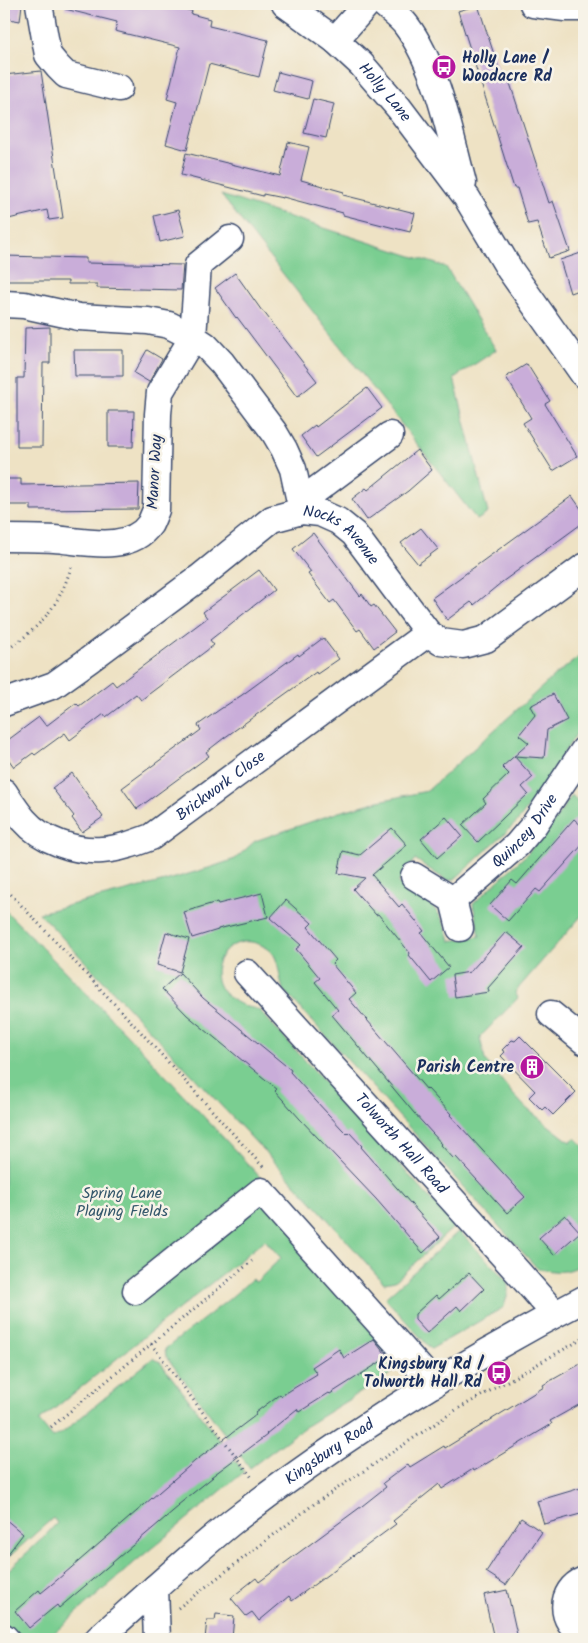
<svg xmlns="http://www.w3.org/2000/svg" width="588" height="1643" viewBox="0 0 588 1643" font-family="Kalam,sans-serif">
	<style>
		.green { fill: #7ace91; stroke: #4a7e78 }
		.building { fill: #c9add9 }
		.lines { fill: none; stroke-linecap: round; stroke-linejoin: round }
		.minor-casing { stroke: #3b4a6d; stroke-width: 29 }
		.path { stroke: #3b4a6d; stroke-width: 3; stroke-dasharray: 1 4; stroke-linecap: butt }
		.minor { stroke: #fff; stroke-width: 26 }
		.labels { text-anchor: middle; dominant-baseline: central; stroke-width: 5; stroke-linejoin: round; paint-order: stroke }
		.poi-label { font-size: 16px; font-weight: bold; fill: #1b2f5e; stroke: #f7f3e8; text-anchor: end }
		.street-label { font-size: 16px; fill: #1b2f5e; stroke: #f7f3e8 }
		.park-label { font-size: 16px; fill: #33576b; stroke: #f7f3e8 }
	</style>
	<rect width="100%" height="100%" fill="#f7f3e8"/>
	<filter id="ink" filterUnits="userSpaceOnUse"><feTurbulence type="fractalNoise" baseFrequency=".02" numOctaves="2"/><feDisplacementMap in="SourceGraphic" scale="10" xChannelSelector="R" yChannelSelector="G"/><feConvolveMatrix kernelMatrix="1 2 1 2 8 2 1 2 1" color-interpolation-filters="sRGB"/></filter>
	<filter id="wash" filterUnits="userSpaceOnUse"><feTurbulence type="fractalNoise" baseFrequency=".0096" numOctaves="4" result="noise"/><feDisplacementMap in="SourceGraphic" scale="20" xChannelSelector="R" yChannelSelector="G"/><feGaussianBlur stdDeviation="1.12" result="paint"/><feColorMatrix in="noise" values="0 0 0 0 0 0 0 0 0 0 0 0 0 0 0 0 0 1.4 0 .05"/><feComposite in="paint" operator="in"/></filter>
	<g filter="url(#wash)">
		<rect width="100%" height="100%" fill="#eee2c4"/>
		<path class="green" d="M221,195L446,267L496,350L454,378L488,513L477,520Z
			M584,653V722L532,802L517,822L455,879L447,881L415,859L398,883C426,902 442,906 450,941L480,936L473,904L526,855L553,823L572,795L584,808V913L515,992L518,998L480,1037L485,1060L512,1093L526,1108L570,1142L575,1138L584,1147V1264C563,1274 561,1272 538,1269L283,989C279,978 280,966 274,955C271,950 267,948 263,946C233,929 201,966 224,993C230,999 239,1004 247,1007C252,1008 257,1008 261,1012L455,1226L395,1281L384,1283L315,1205L39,913L165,881L212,867L235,859L255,841L339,812L379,801L427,791L553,677Z
			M4,909L137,1045L424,1353L306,1426L250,1468L166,1356L165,1349L228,1300L252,1279L256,1282L281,1258L265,1240L39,1421L53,1438L62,1433L153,1358L160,1362L244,1472L135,1562L47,1639H18L4,1623V1574L44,1537L57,1523L53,1518L4,1561Z
			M459,1231L506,1280C511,1288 506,1298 504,1307L431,1349L385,1298Z"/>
		<g id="blocks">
			<path class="building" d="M4,4H22L20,21L4,18Z
				M66,4H163L192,11L191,14L210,19L209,26L268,40L259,77L209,64L187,150L166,144L177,102L167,99L180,47L115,31L117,22L65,9Z
				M478,5L501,76L507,74L549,203L553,201L570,251L549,258L537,222L528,224L517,188H514L458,11Z
				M41,71L63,218L49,220L47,210L4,220V75Z
				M278,72L312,81L308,99L273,90Z
				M313,99L334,104L326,138L304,133Z
				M288,142L309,147L301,180L344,192L343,195L415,213L410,232L343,215V213L283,197V198L263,194V196L181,175L186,153L280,176Z
				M178,210L185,236L160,242L154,216Z
				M584,252V288L570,293L560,260Z
				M4,256L86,258V263L183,265L181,290L97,288V284H68V281H4Z
				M235,273L262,311H263L317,381L297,397L237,317L236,318L215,288Z
				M50,327V363H43L42,447H17V378H24L25,328Z
				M74,350H123V376H75Z
				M147,350L162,359L149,382L134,373Z
				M527,364L550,401L545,404L577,456L553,471L523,423L531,418L506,377Z
				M367,388L382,408L316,457L301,436L315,425L316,427Z
				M108,411H134L133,447H108Z
				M417,450L432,470L408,491L367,520L352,499L366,488L368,490Z
				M4,479H21V485L139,483L138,509L31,510V505H4Z
				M572,496L584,513V522L502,582L474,605L471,602L447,620L432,598Z
				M421,528L438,549L418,564L401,543Z
				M313,533L360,596L362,594L371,607L374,605L395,632L374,648L360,629L357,631L334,600L330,603L308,574L311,572L293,549Z
				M259,570L274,590L210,640L214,645L141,700L136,694L106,717L104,714L70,740L65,733L35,755L33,753L14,767L4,753V743L39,717L46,726L76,703L79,706L112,681L116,686L207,618L203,612Z
				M323,638L339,659L317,674L316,672L224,738L206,752L209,756L137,809L122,788L201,730L198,725L219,710L242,695L298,654L299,656Z
				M553,694L567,720L547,730L544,758L514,756L533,777L522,787L528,794L478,842L462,825L486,803L483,799L509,774L502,767L529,743L519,735L535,715L530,706Z
				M72,773L103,817L82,832L72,818L74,816L52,788Z
				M446,817L462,836L437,858L421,839Z
				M574,819L584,828V843L540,892L536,889L508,921L490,905L512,880L517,884Z
				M392,828L407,845L372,875L399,907L402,904L424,931L421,933L449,967L431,982L409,955L410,953L378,914L376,915L353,889L365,878L338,873L343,851L360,855Z
				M262,893L268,917L218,929V930L192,938L184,912L217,902L218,904Z
				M286,900L312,923L308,927L336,960L332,964L356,993L349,999L427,1090L428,1089L451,1114L450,1115L525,1197L507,1213L456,1157L454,1159L441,1145L442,1144L414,1113L332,1015L338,1010L315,982L320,978L296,949L301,945L270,918Z
				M166,932L189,939L180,972L157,965Z
				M506,932L524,947L488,988L489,992L455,997L452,975L470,972Z
				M180,973L203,998L291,1070L290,1072L315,1100L342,1129L347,1134L349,1132L362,1146L361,1147L440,1237L423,1253L376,1199L300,1119L275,1091L277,1089L187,1015L162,989Z
				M520,1036L576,1092L553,1115L545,1107L542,1110L529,1097L535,1091L501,1056L505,1052L502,1050L512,1040L515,1041Z
				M565,1215L580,1232L554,1255L539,1238Z
				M469,1273L484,1289L461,1311L457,1306L427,1333L415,1320V1314L436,1295L439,1299Z
				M374,1339L388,1357L330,1394L329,1393L299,1412L297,1409L266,1434L267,1435L211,1477H213L178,1505L179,1506L59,1608L57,1605L29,1628L15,1611L39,1590L41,1593L57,1580L195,1461L256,1415L255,1413L280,1394L281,1396L317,1374L312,1367L339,1349L344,1358Z
				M584,1362V1402L550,1421L552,1424L474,1471L473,1469L442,1489L439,1484L393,1521L396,1524L292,1601L289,1596L259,1621L252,1612L246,1616L231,1598L256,1578L259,1582L362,1506L386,1487L383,1483L408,1464L410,1467L444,1446L445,1448L463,1437L544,1387L543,1385Z
				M584,1487V1513L544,1524L537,1501Z
				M4,1518L23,1534L4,1559Z
				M521,1518L542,1532L506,1585L486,1572Z
				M507,1590L518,1639H494L484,1595Z
				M216,1614L234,1616L232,1639H205L207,1620H215Z"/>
		</g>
	</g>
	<g filter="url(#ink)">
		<use href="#blocks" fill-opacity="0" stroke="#3b4a6d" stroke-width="1"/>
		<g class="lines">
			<defs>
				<g id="minor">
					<path d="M39,4L48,55L58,67L66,75L119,88"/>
					<path id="s1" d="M285,4L335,40L361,64L399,108L467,198L510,270L584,375"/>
					<path d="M384,4C391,11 400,17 406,25C437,66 450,134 463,183"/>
					<path d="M533,4L565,8H584"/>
					<path d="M335,40L367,4"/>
					<path d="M4,304L24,305L79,317L148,321L169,325L193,337L205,345L222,363L274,432L284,449L293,469L302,511"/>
					<path d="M300,502L390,435"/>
					<path d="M4,538C21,538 38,538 54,539C83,541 129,554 150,524C152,520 154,514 156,510L158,414L160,392L193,337L198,265L230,239"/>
					<path id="s2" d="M4,703L54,685L89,660L199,578L272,519L302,511L320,513L338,521L354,534L428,633L441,642L463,645L486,639L584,567"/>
					<path id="s3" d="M4,792C10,801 17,812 24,820C42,841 76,852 102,850C119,849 135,843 151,837L428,633"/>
					<path d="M414,876L453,900L460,928"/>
					<path id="s4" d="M453,900L517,845L534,825L584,750"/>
					<path id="s5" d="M247,973L517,1271L555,1314"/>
					<path d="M551,1014L584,1041"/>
					<path d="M136,1291L261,1191L434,1384"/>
					<path d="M584,1580C559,1590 559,1623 584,1634"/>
					<path d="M155,1588L157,1639"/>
					<path d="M4,1637L6,1639"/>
					<path id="s6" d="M98,1639C142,1600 186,1559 232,1522C342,1437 461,1363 584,1299"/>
				</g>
			</defs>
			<use href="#minor" class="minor-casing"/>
			<path class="path" d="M4,652C41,626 59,608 72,564
				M4,887L139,1030L265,1169
				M151,1344L253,1479
				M51,1427L252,1261
				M178,1608L314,1504L456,1410L584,1338"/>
			<use href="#minor" class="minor"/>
		</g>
	</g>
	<defs>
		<symbol id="bus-disc" viewBox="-11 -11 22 22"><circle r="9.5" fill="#b5179e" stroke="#f7f3e8"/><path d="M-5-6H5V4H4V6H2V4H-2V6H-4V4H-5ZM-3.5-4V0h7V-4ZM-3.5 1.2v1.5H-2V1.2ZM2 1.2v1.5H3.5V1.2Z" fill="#fff"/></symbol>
		<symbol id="building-disc" viewBox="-11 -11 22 22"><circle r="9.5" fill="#b5179e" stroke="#f7f3e8"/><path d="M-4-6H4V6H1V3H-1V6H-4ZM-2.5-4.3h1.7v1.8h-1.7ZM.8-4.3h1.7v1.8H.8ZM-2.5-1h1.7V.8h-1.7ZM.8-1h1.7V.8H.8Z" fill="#fff"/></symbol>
	</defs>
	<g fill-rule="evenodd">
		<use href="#bus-disc" x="430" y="53" width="28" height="28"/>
		<use href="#building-disc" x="518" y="1053" width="28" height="28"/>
		<use href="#bus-disc" x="485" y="1359" width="28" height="28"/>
	</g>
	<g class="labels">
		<g class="poi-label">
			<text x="462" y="58" text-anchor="start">Holly Lane /<tspan x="462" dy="18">Woodacre Rd</tspan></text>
			<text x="514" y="1067">Parish Centre</text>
			<text x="482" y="1364">Kingsbury Rd /<tspan x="482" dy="18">Tolworth Hall Rd</tspan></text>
		</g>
		<g class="street-label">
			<text stroke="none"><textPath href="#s1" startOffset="134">Holly Lane</textPath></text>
			<text transform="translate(155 472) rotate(-87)">Manor Way</text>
			<text stroke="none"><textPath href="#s2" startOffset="406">Nocks Avenue</textPath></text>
			<text stroke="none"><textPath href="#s3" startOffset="258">Brickwork Close</textPath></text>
			<text stroke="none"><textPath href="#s4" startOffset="100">Quincey Drive</textPath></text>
			<text stroke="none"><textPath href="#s5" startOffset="230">Tolworth Hall Road</textPath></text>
			<text stroke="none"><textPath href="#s6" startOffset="298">Kingsbury Road</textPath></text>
		</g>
		<g class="park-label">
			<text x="122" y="1193">Spring Lane<tspan x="122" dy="18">Playing Fields</tspan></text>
		</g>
	</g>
	<rect width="588" height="1643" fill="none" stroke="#f7f3e8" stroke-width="20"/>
</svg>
